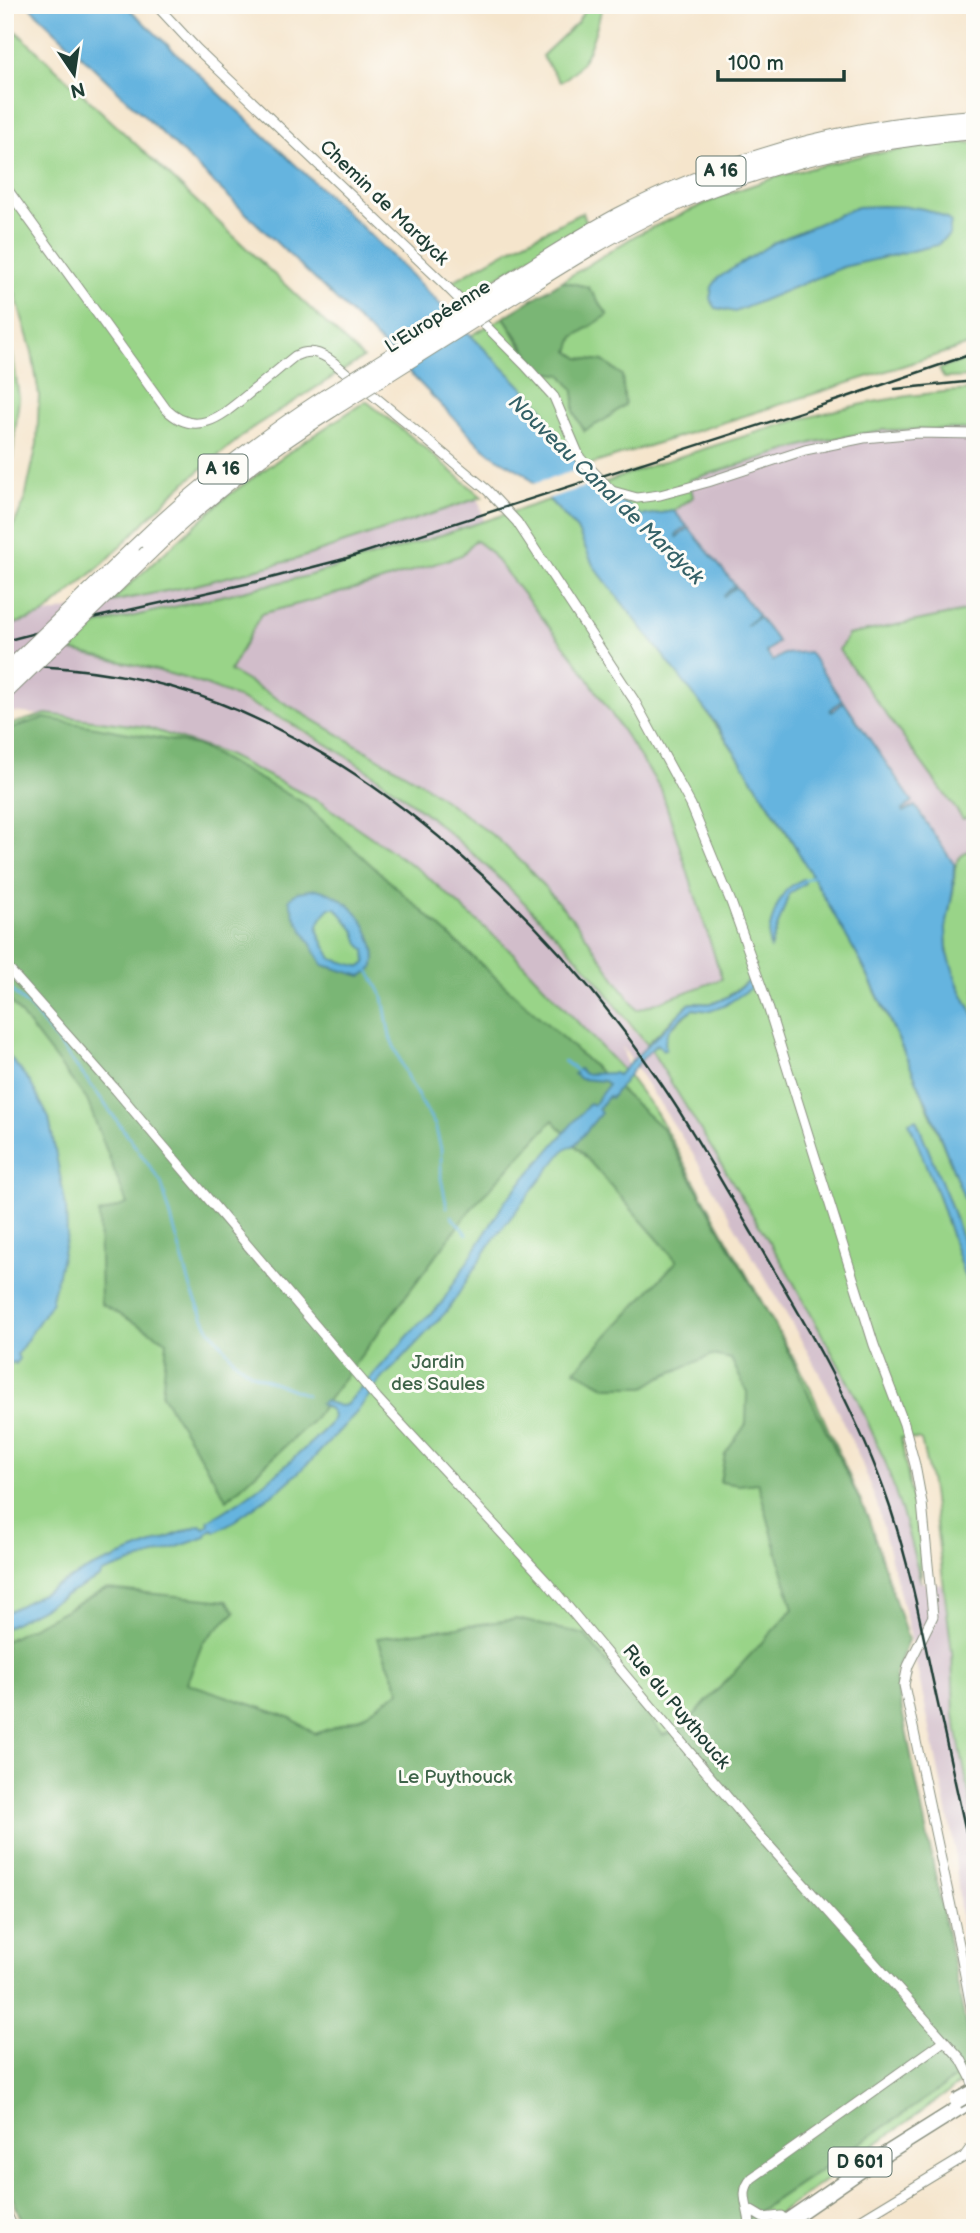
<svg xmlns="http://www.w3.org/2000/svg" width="980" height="2233" viewBox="0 0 980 2233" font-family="'Balsamiq Sans',sans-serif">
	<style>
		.industrial { fill: #d1bdca }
		.green { fill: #99d488; stroke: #5c885e; stroke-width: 2; fill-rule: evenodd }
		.forest { fill: #7ab674; stroke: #4c7a54; stroke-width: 2; fill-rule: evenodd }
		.water { fill: #65b4df; stroke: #42788a; stroke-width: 2; fill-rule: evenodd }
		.pier { fill: #f5e5cc }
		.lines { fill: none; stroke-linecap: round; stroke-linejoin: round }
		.stream { stroke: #65b4df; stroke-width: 2.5 }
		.minor-casing { stroke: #8a9180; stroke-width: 11 }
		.primary-casing { stroke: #8a9180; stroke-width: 17 }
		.motorway-casing { stroke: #8a9180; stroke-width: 18 }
		.minor { stroke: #fff; stroke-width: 9 }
		.primary { stroke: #fff; stroke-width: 14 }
		.motorway { stroke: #fff; stroke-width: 16 }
		.rail { stroke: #1f3d34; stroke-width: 2.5 }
		.primary-bridge-casing { stroke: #8a9180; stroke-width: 17; stroke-linecap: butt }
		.motorway-bridge-casing { stroke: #8a9180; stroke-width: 18; stroke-linecap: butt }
		.primary-bridge { stroke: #fff; stroke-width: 14 }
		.motorway-bridge { stroke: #fff; stroke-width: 16 }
		.labels { text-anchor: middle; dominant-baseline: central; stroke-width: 6; stroke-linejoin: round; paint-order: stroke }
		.shield { fill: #fdfcf7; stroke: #62766e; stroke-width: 2 }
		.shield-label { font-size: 18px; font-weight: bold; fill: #1f3d34 }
		.street-label { font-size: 19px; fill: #1f3d34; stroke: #fdfcf7 }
		.park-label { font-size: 19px; fill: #3e6349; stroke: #fdfcf7 }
		.water-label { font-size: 21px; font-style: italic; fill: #346167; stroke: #fdfcf7 }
	</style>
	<rect width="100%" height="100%" fill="#fdfcf7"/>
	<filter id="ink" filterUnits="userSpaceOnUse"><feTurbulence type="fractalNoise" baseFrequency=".0143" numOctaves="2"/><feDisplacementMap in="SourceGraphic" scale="14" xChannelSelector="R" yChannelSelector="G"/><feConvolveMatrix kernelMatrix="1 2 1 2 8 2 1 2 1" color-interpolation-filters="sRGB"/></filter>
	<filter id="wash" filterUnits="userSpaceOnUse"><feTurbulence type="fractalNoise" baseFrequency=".00686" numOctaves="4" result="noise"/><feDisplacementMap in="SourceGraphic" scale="28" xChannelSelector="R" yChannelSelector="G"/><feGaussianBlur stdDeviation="1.57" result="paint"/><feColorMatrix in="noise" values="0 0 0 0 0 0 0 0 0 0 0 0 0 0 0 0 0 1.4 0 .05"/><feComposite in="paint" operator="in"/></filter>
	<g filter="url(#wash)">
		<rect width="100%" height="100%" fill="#f5e5cc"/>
		<path class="industrial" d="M968,428L975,429V1018L915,806L903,813L902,810L913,803L844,703L831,712L829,709L842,700L774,661L766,652L777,643L747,626L737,587L724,597L723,596L734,585L689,528L677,537L676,536L687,526L674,511L693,498L689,480L815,442L883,430Z
			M478,496L484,521L307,576L87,627L149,668L208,686L268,713L321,742L365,769L435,821L505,883L595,978L629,1026L651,1050L678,1090L816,1321L858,1400L886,1464L905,1522L921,1582L942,1585L952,1652L954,1716L975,1826V2004L963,1941L954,1844L910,1634L877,1504L861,1461L827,1388L799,1336L693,1154L622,1046L630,1078L513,953L422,872L320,802L227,755L146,727L5,711V627L43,615L179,583Z
			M475,540L490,552L577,662L661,789L722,979L637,1010L578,925L499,840L423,784L230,671L260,614L376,583L462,555Z"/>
		<path class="green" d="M587,5H603C593,37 590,65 560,82L542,56L578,22Z
			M5,21L363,358L255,426L204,467L174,492L104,563L43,615L5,627V543L24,503L37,444L39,395L32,352L5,259Z
			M954,142L975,143V343L582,467L554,435L541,407L470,336L504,317L522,348L562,375L574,391V412L584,431L603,361L579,358L569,351L588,287L562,281L638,234L724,195L779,176L865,155Z
			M583,212L587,224L465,296L450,283L510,249Z
			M5,322L13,356L19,398L10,479L5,490Z
			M975,357V377L944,378L939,369Z
			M975,390V429L883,430L815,442L689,480L693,497L674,511L641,516C629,503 612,499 599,486C635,469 673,459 710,447C796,419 884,393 975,390Z
			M366,401L419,443L482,497L297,559L192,586L110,602L226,497L299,445Z
			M549,500L577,529L597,570L691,690L744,765L808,867L861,962L911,1066L966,1201L975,1226V1276L948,1198L910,1122L939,1198L975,1308V1826L954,1715L952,1652L931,1484L921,1440L901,1438L920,1544L921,1582L905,1522L886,1464L858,1400L786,1269L651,1050L657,1044L661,1046L665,1033L693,1009L710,1011L751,979C739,986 726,1001 712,1003C703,1005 697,1001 689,1004L647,1044C627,1023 613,1000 595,978C580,960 564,943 548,927C453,827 339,735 208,686C161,669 112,660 64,649L87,627L307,576L395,550ZM475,540L490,552L577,662L661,789L722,979L637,1010L578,925L527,867L499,840L423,784L230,671L261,614L376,583L462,555Z
			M975,609V814L963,819L839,650L848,635Z
			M46,714L146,727L227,755L320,802L422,872L513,953L630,1078L657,1114L810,1388L869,1520L961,2083L759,2228H25L11,2194L5,2188V726Z
			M975,847V1018C960,990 945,962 946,930C946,917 951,905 953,892C957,868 948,861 975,847Z"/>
		<path class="forest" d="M562,281L588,287L608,315L574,337L569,351L579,358L603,361L622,375L625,405L603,421L584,431L574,412V391L562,375L540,371L504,317Z
			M44,718L197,745L302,802L662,1128L780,1335L869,1520L908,1640L895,1676L974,2066L734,2228H25L11,2194L5,2188V1641L106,1589L227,1601L235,1612L203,1642L187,1683L291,1718L315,1734L361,1717L400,1691L377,1638L517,1619L585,1635L663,1735L683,1727L793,1609L758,1483L739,1485L720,1482L725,1454L746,1424L747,1392L731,1359L712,1355L661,1377L645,1387H606L575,1370L677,1261L553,1120L471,1209L312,1421L227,1500L162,1395L167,1341L101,1304L99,1214L127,1204L87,1100L5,994V730ZM298,892L356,912L374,965L361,976L323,965Z"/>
		<path class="water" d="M28,5H125L382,246L536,401L544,411L556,439L582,467L606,493L631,507L641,516L674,511L687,526L676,535L677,537L689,528L735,585L723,597L736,587L758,615L746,626L759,617L778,642L766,652L773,661L784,654L809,652L842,700L830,710L832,712L844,702L913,802L902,810L903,812L915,806L954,864L953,890L946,928L947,951L958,985L975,1018V1226L930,1110L885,1010L861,962L784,827L717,725L593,565L577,529L524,473L494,456L479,444L369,331Z
			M882,206C909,207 928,205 951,222L949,235L937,245L843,267L735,312L716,308L710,299L712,287L718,278L773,243L857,207Z
			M803,879L805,883L789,894L770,948C765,934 776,905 784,893C789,886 796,883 803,879Z
			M317,889C332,893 345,900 356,912C366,923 378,949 374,965C372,971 366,973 361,976L323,965L294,915L289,899L298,892ZM330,908H336L355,931L359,944L365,950L366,963L361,967L332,959C320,934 308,930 330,908Z
			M751,979L754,986L724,1006L710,1011L693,1009C680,1019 661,1030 666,1048L664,1050L657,1044C639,1060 626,1079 611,1098L609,1096L598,1109L601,1113L575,1145L565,1149L493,1240L448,1310L395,1366L382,1378L356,1413L312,1460L280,1489L234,1521L215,1532L213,1529L207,1533L206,1537L102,1573L100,1577L5,1628V1613L91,1568L200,1525L204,1528L209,1524L208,1521C254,1495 292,1462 330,1424L333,1417L331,1410L320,1404L324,1401L340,1406L346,1405L417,1326L441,1304L506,1200L590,1103L593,1105L608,1085L604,1081L580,1079L574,1074L579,1069L584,1074L614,1073L618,1075L689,1004C697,1001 703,1005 712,1003C726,1001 740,987 751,979Z
			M5,1051L30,1082L49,1118L66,1207L67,1236L51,1303L17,1355L19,1358L16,1364L12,1362L5,1371Z
			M916,1119L948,1198L975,1276V1308L939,1198L909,1122Z"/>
		<path class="pier" d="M586,467L601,482L544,500L530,485Z"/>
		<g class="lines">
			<path class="stream" d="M803,881L816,874
				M369,971L383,997L390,1037L409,1081L435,1125L441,1149V1178L447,1207
				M5,984L33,1011L94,1089L161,1182L192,1292L208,1327L236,1362L252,1374L307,1395
				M564,1061L578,1072
				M451,1216L467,1234"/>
		</g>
	</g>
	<g filter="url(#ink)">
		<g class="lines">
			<defs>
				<path id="minor" d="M156,5L197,49L444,284L525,365L554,397L580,458L612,491L637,498L660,495L708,482L805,450L864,438L918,433L975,434
					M5,186L166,409C198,441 226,412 252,391C266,380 280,368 295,356C309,349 320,352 333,362L487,490L517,522L634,700L691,805L731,902L764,994L874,1345L904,1424L915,1465L922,1503L933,1616L908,1666L904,1685L960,1949L975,2028
					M5,965L116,1090L377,1398L547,1582L755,1830L961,2059L971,2078L975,2094
					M748,2209L763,2218L781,2216
					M5,2210L13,2228
					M750,2228C751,2209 737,2194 752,2178L944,2041
					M847,2228L964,2157L975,2142"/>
				<path id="primary" d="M777,2228L870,2164L975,2098"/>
				<path id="motorway" d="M492,293C534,267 576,239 619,216C730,158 850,126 975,118
					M503,301C550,272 596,242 646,217C749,165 860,140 975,131
					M131,552C191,493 255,444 325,398
					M148,553C204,498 266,450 333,408"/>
			</defs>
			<use href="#minor" class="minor-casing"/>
			<use href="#primary" class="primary-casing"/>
			<use href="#motorway" class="motorway-casing"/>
			<use href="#minor" class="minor"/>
			<use href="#primary" class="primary"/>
			<use href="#motorway" class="motorway"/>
			<path class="rail" d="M895,389L975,381
				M5,641L93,618L259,581L344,559L841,399L975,353
				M5,665C78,666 151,676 219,703C385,767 542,915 644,1059C683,1113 716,1172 750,1230C800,1314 850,1397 884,1490C906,1550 919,1614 932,1677C946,1742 961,1808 975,1873"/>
			<defs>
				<path id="primary-bridge" d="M957,2101L975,2091"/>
				<path id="motorway-bridge" d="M325,398L492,293
					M333,408L503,301
					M5,674L131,552
					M5,692L148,553"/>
			</defs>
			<use href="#primary-bridge" class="primary-bridge-casing"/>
			<use href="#motorway-bridge" class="motorway-bridge-casing"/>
			<use href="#primary-bridge" class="primary-bridge"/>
			<use href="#motorway-bridge" class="motorway-bridge"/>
		</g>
	</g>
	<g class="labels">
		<g class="shield">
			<rect x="696.5" y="156.5" width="49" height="29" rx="5"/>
			<rect x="198.5" y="454.5" width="49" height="29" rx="5"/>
			<rect x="828.5" y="2147.5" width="63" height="29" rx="5"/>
		</g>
		<g class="shield-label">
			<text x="721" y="171">A 16</text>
			<text x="223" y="469">A 16</text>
			<text x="860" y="2162">D 601</text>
		</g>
		<g class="street-label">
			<text transform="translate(384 203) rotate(44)">Chemin de Mardyck</text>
			<text transform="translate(438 317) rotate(-32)">L'Européenne</text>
			<text transform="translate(676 1707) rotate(50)">Rue du Puythouck</text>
		</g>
		<g class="park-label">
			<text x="438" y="1362">Jardin<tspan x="438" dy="22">des Saules</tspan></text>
			<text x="455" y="1777">Le Puythouck</text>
		</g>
		<g class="water-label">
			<text transform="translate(606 490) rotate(44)">Nouveau Canal de Mardyck</text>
		</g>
	</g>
	<rect width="980" height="2233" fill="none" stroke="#fdfcf7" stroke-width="28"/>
	<g transform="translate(74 74) rotate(167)" stroke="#fdfcf7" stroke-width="5" paint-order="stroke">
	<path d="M0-5L12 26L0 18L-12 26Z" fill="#1f3d34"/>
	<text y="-10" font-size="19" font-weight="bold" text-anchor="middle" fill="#1f3d34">N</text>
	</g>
	<path d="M718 70v10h126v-10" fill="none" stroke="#1f3d34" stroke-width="3.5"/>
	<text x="728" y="70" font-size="21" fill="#1f3d34" stroke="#fdfcf7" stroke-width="5" paint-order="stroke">100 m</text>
</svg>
